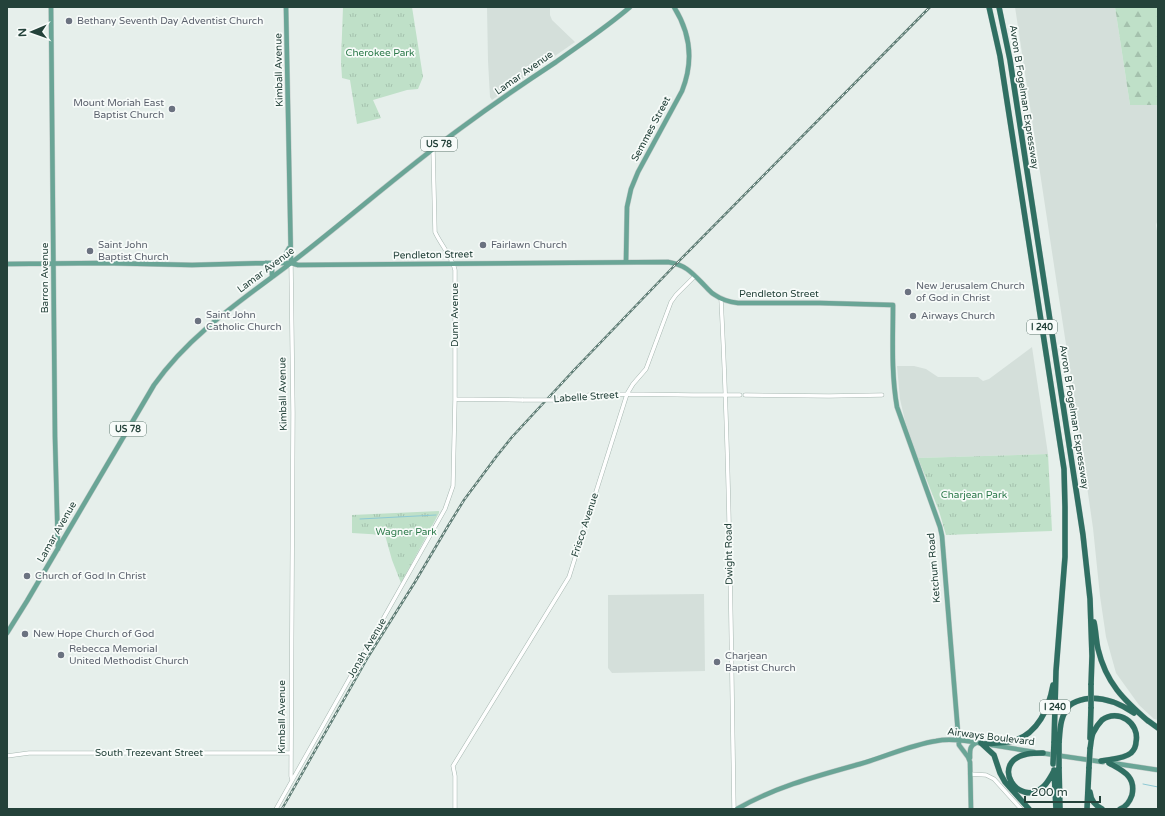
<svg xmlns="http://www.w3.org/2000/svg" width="1165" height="816" viewBox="0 0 1165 816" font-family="'Varela Round',sans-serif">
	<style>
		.built { fill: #d4dfda }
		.forest { fill: url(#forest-firs) }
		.park { fill: url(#park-tufts) }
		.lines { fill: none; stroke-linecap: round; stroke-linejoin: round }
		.stream { stroke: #8ec9d4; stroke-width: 1 }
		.minor-casing { stroke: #a8b8b2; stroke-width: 4.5 }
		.major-casing { stroke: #c2cac8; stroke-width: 5.5 }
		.highway-casing { stroke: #c2cac8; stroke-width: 6 }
		.minor { stroke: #fff; stroke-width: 3.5 }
		.major { stroke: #6aa596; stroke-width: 4.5 }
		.highway { stroke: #2f6f62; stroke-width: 5.5 }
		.rail-casing { stroke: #5f7d75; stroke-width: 2.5 }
		.rail { stroke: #f7fbf9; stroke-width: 1; stroke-dasharray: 3; stroke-linecap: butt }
		.minor-bridge-casing { stroke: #a8b8b2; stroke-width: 4.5; stroke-linecap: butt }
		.highway-bridge-casing { stroke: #c2cac8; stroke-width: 6; stroke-linecap: butt }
		.minor-bridge { stroke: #fff; stroke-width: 3.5 }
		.highway-bridge { stroke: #2f6f62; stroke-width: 5.5 }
		.worship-dot { fill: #6b7280; stroke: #f7fbf9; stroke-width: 1.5 }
		.labels { text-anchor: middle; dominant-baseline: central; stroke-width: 3.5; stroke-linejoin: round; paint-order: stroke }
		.shield { fill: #f7fbf9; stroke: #637a73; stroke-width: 1 }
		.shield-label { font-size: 9px; font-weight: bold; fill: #24423a }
		.worship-label { font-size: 10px; fill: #5b616d; stroke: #f7fbf9; text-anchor: start }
		.park-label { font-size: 10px; fill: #2d7a4b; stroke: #f7fbf9 }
		.street-label { font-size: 10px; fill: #24423a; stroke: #f7fbf9 }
	</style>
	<defs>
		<pattern id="forest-firs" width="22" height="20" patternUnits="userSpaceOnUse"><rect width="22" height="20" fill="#bfe0c8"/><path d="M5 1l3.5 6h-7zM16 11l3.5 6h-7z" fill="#a4c1ad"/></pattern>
		<pattern id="park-tufts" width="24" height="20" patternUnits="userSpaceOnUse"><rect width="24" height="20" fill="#bfe0c8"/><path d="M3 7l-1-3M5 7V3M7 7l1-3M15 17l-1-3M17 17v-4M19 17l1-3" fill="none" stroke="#a4c1ad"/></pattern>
	</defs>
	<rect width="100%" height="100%" fill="#e6efeb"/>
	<path class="built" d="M487,7H550V15L552,20L575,42L492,100L490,97L488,61Z
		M1015,7H1115L1130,105H1158V219L1156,225L1158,237V720L1154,719L1139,705L1116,673L1106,637L1100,596L1093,528L1078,424Z
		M1032,347L1048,454L918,458L905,421L900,399L897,366H914L926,369L938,377H978L983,381L989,379Z
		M704,594L705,671L612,673L608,668V595Z"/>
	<path class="forest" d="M1115,7H1158V105H1130Z"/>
	<path class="park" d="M343,7H412L423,77L418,89L407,90L373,100L381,118L357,124L350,80L342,78L341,61Z
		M1048,454L1052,531L946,535L939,511L918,458Z
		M439,511V513L401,583L392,560L385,535L352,533V515Z"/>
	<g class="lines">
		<path class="stream" d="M360,519L436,515
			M1143,784L1158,787"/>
		<defs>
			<path id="minor" d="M291,263L293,413L291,776L292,780
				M721,299C730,469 731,639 734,809
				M745,395L829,396L882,395
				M455,399L523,400
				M559,400L570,399L589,395L627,394L693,395H740
				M7,756L29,753H291
				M970,774L986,775L994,779L1021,809
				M276,809L445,509L453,486L455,399V270C452,257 441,245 435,232L433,149
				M455,809V776L453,766L569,577L627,394L633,384L646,369L671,302L676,295L695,276"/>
			<path id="major" d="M51,7L55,437L58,549
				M286,7L291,263
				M276,262L283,259L289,248
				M626,262L627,207L631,189L638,172L682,91C694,61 691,34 674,7
				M266,263L272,269V277
				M7,264L103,263L192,265L266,263H291L298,265L668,262C687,265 693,274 706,287C709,290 711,293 715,295C722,300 730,302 738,303H820L893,305C893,339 891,373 897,407L940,527L942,536L959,745L968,757L970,762L971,809
				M7,633L27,601L154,385C190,334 242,300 291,263C348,219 402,171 461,128C492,105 524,83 556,62C581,44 607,27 630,7
				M992,745L1034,752
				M1041,753L1103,762
				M970,758C970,751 969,746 976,743
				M1112,763L1158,770
				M737,809C775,787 817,776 860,764C885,757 910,745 936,741C951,738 969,741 984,744"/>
			<path id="highway" d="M989,7L1000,56L1064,469L1065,507V557L1056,671L1054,743
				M999,7L1010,60L1083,535L1090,599L1092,656L1091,685
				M1094,622C1096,631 1096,640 1098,649C1106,683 1124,700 1148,721
				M1147,720L1158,728
				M1090,738L1091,707
				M981,743L994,755L1000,773L1005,782L1029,809
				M1059,743C1060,730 1060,715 1070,705C1074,702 1080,700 1085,699C1103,696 1119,703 1134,713
				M984,744C994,743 1004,743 1013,741C1038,734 1049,708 1053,685
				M1090,749C1091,744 1091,738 1093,733C1095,729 1099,723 1102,720C1118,708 1140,723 1136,742C1136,746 1134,750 1131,753C1124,759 1110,759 1101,761
				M1043,753C1038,753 1032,753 1027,754C988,762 1019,810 1044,786C1048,782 1051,776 1054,771
				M1109,763C1123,771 1136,776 1132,795C1130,801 1126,807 1120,809
				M1059,767L1060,809
				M1054,770L1056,809
				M1090,792C1091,801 1095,805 1102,809
				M1087,809L1089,767"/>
		</defs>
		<use href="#minor" class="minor-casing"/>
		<use href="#major" class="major-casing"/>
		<use href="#highway" class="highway-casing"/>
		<use href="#minor" class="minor"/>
		<use href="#major" class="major"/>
		<use href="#highway" class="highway"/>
		<defs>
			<path id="rail" d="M282,809L368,657L415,582L448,526L464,500L496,457L512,437L575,369L677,263L930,7"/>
		</defs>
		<use href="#rail" class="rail-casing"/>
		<use href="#rail" class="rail"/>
		<defs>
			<path id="minor-bridge" d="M523,400H559"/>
			<path id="highway-bridge" d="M1091,707V685
				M1059,743V767
				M1053,764L1054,743
				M1089,767L1090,749"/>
		</defs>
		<use href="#minor-bridge" class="minor-bridge-casing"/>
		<use href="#highway-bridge" class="highway-bridge-casing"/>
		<use href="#minor-bridge" class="minor-bridge"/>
		<use href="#highway-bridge" class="highway-bridge"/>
	</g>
	<g class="worship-dot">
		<circle cx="69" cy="21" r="4"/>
		<circle cx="172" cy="109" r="4"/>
		<circle cx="483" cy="245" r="4"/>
		<circle cx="90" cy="251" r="4"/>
		<circle cx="908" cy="292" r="4"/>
		<circle cx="913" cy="316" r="4"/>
		<circle cx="198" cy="321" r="4"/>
		<circle cx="27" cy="576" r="4"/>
		<circle cx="25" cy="634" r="4"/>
		<circle cx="61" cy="655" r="4"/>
		<circle cx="717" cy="662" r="4"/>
	</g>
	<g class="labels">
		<g class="shield">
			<rect x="421" y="137" width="36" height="14" rx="3"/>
			<rect x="1027" y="320" width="30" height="14" rx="3"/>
			<rect x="110" y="422" width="36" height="14" rx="3"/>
			<rect x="1040" y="700" width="30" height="14" rx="3"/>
		</g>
		<g class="shield-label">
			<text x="439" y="144">US 78</text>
			<text x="1042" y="327">I 240</text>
			<text x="128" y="429">US 78</text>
			<text x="1055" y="707">I 240</text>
		</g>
		<g class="worship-label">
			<text x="77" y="21">Bethany Seventh Day Adventist Church</text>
			<text x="164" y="103" text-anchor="end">Mount Moriah East<tspan x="164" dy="12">Baptist Church</tspan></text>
			<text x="98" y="245">Saint John<tspan x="98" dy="12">Baptist Church</tspan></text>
			<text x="491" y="245">Fairlawn Church</text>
			<text x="916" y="286">New Jerusalem Church<tspan x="916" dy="12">of God in Christ</tspan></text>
			<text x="206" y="315">Saint John<tspan x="206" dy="12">Catholic Church</tspan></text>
			<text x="921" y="316">Airways Church</text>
			<text x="35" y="576">Church of God In Christ</text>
			<text x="33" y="634">New Hope Church of God</text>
			<text x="69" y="649">Rebecca Memorial<tspan x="69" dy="12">United Methodist Church</tspan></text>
			<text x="725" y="656">Charjean<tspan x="725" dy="12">Baptist Church</tspan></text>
		</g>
		<g class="park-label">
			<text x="380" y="53">Cherokee Park</text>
			<text x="974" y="495">Charjean Park</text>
			<text x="406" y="532">Wagner Park</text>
		</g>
		<g class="street-label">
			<text transform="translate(279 70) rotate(-91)">Kimball Avenue</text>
			<text transform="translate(524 73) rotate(-35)">Lamar Avenue</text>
			<text transform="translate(1024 97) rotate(81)">Avron B Fogelman Expressway</text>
			<text transform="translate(651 129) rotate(-62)">Semmes Street</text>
			<text transform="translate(433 255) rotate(-1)">Pendleton Street</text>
			<text transform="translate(266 270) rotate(-37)">Lamar Avenue</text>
			<text transform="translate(45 278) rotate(-90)">Barron Avenue</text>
			<text x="779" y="294">Pendleton Street</text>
			<text transform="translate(455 315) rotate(-90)">Dunn Avenue</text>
			<text transform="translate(283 394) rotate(-91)">Kimball Avenue</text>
			<text transform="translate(586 397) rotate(-4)">Labelle Street</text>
			<text transform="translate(1074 417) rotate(81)">Avron B Fogelman Expressway</text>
			<text transform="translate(585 525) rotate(-72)">Frisco Avenue</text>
			<text transform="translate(57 532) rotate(-60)">Lamar Avenue</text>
			<text transform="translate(729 554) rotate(-91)">Dwight Road</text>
			<text transform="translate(934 568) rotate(-95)">Ketchum Road</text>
			<text transform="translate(367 648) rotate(-60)">Jonah Avenue</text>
			<text transform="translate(282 717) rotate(-90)">Kimball Avenue</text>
			<text transform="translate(991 737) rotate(7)">Airways Boulevard</text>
			<text x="149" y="753">South Trezevant Street</text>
		</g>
	</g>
	<rect width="1165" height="816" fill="none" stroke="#24423a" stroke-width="16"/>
	<g transform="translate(32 32) rotate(268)" stroke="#f7fbf9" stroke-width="3" paint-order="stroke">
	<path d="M0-3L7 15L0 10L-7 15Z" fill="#24423a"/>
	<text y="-6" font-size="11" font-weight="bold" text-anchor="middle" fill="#24423a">N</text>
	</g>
	<path d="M1025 796v6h75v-6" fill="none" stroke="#24423a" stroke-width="2"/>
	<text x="1031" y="796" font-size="12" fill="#24423a" stroke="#f7fbf9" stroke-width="3" paint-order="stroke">200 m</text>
</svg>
